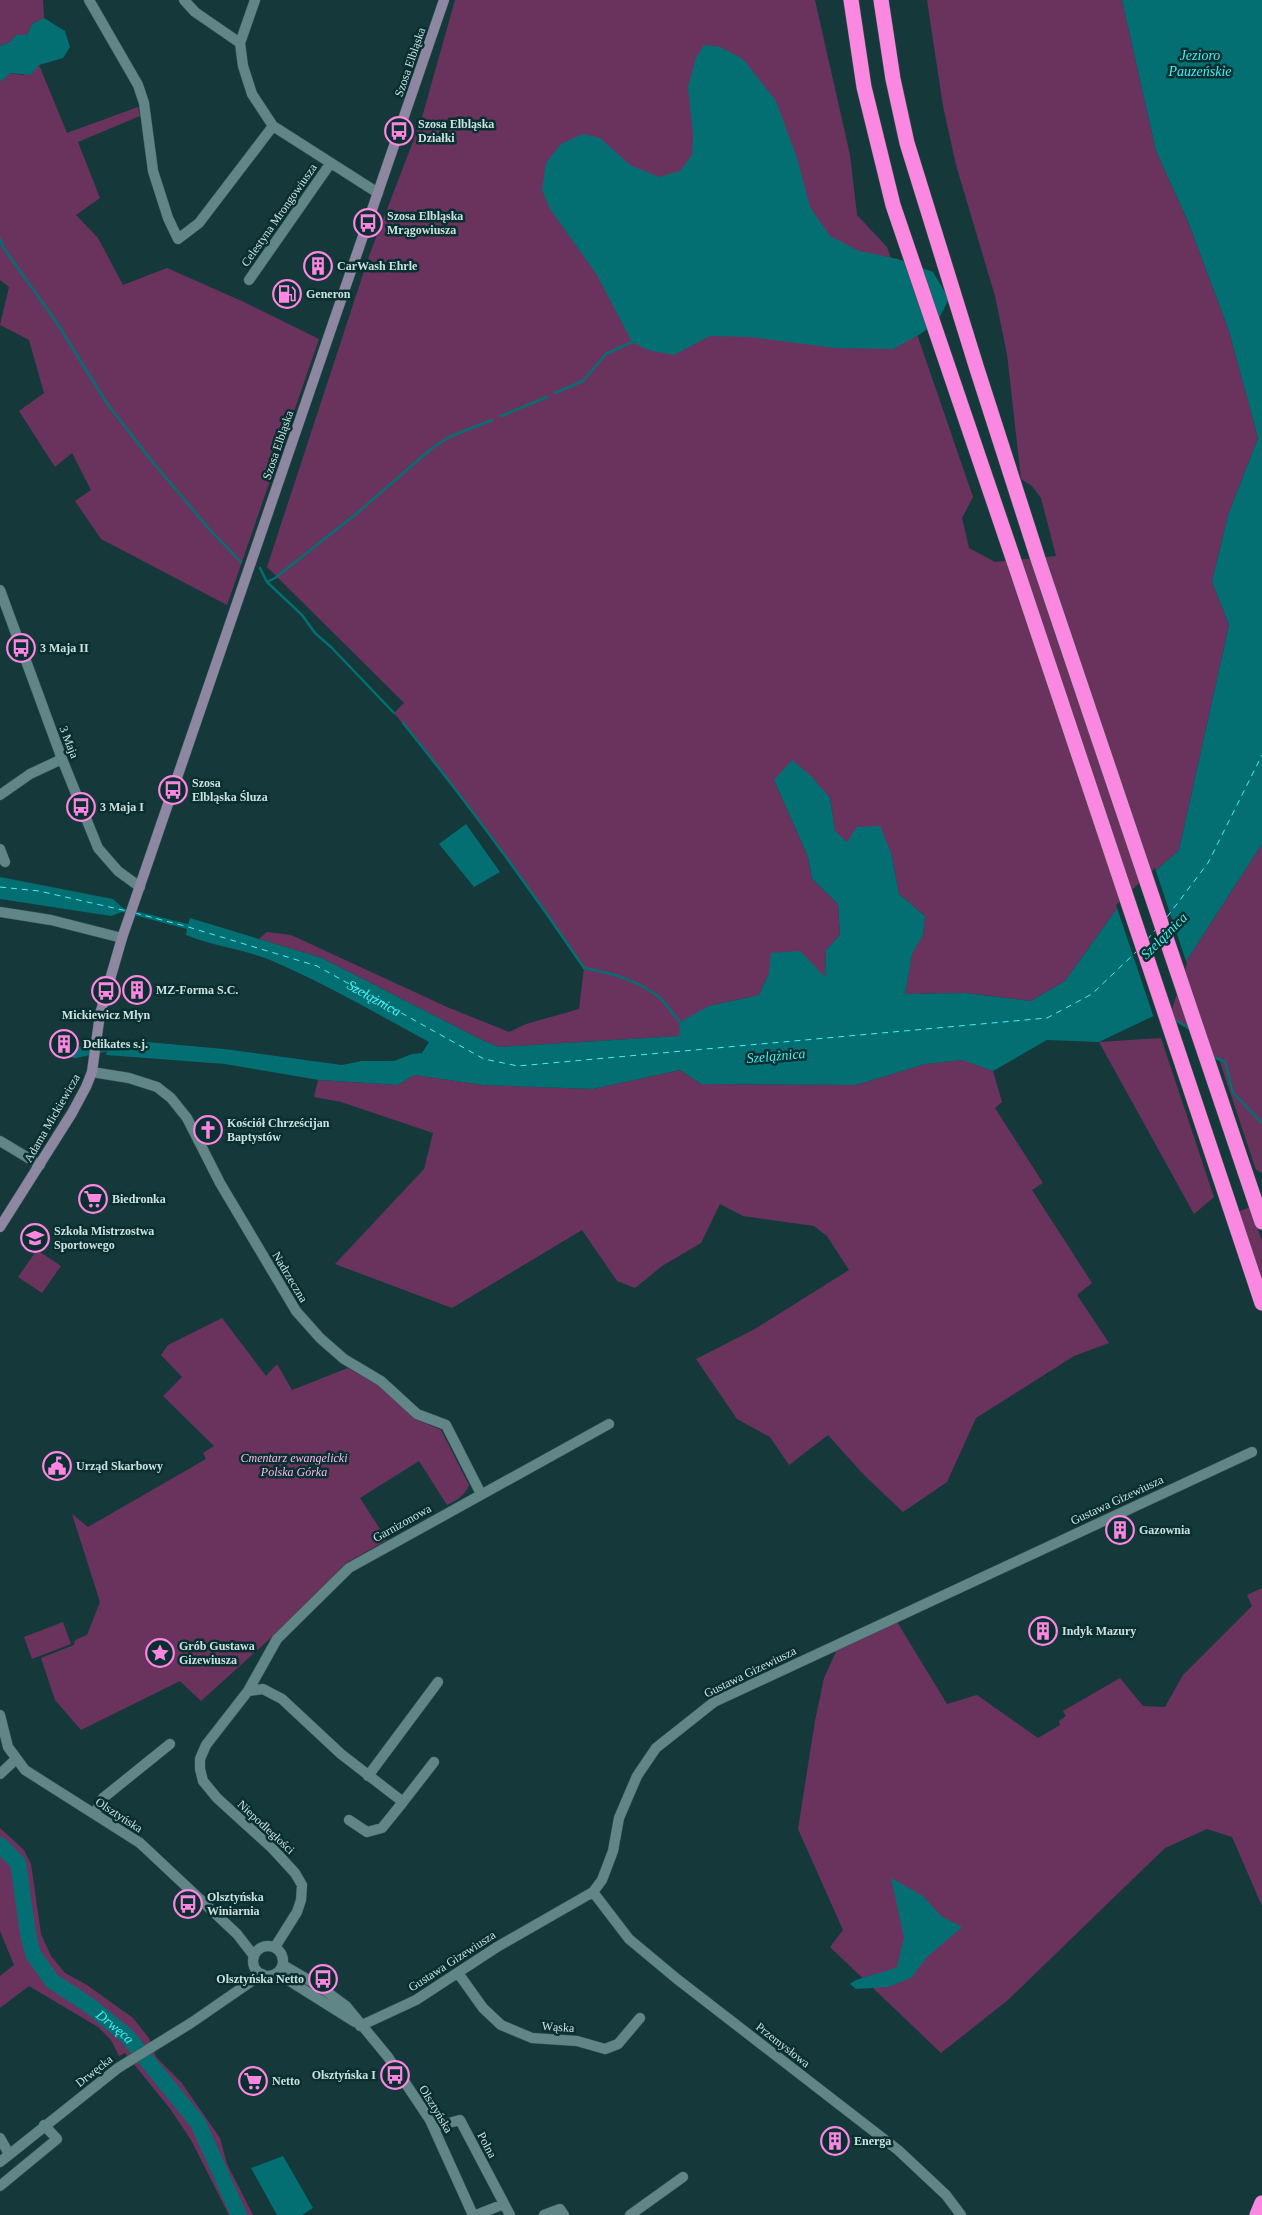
<svg xmlns="http://www.w3.org/2000/svg" width="1262" height="2215" viewBox="0 0 1262 2215" font-family="'Times New Roman',serif">
	<style>
		.green { fill: #6a335e }
		.water { fill: #036f72 }
		.pier { fill: #15393a }
		.lines { fill: none; stroke-linecap: round; stroke-linejoin: round }
		.stream { stroke: #036f72; stroke-width: 2.5 }
		.canal { stroke: #036f72; stroke-width: 10 }
		.river { stroke: #036f72; stroke-width: 16 }
		.ferry { stroke: #46f0f5; stroke-width: 1; stroke-dasharray: 6 5; stroke-linecap: butt }
		.minor-casing { stroke: #3c5556; stroke-width: 11 }
		.tertiary-casing { stroke: #3c5556; stroke-width: 11 }
		.secondary-casing { stroke: #3c5556; stroke-width: 11 }
		.motorway-casing { stroke: #3c5556; stroke-width: 16 }
		.minor { stroke: #608687; stroke-width: 10 }
		.tertiary { stroke: #608687; stroke-width: 10 }
		.secondary { stroke: #8e87a2; stroke-width: 10 }
		.motorway { stroke: #fb88e0; stroke-width: 15 }
		.labels { text-anchor: middle; dominant-baseline: central; stroke-width: 5; stroke-linejoin: round; paint-order: stroke }
		.street-label { font-size: 12px; fill: #cce0e0; stroke: #092f30 }
		.poi-label { font-size: 12px; font-weight: bold; fill: #cce0e0; stroke: #092f30; text-anchor: start }
		.park-label { font-size: 12px; font-style: italic; fill: #feb6eb; stroke: #092f30 }
		.water-label { font-size: 14px; font-style: italic; fill: #46f0f5; stroke: #092f30 }
	</style>
	<rect width="100%" height="100%" fill="#15393a"/>
	<path class="green" d="M0,0H43L44,18L32,24L27,35H16L10,42L0,46Z
		M455,0H815L850,155L857,215L887,247L973,497L962,518L969,548L995,562L1056,556L1041,498L1032,486L1021,479L1007,354L995,296L956,165L943,106L927,0H1122L1156,151L1189,224L1229,331L1258,438L1228,515L1212,582L1229,625L1179,850L1123,900L1065,981L1031,1001L965,993L905,994L912,953L923,935L925,916L899,894L891,853L847,842L835,832L830,797L774,780L808,857L812,879L838,904L840,935L826,950L825,978L769,973L759,995L709,1006L679,1036L499,1047L484,1041L322,958L259,939L267,932L291,935L447,1007L509,1032L526,1024L579,1009L584,968C525,880 462,795 394,713L404,703L267,567L369,256L421,121Z
		M39,65L67,133L138,107L140,116L78,142L100,198L76,215L98,238L123,285L167,268L244,302L319,339L227,605L101,539L75,501L91,490L72,453L55,467L19,411L44,393L29,340L0,325L9,287L0,280V80L2,81L9,73L23,75Z
		M1262,844V1173L1256,1170L1219,1059L1211,1056L1200,1035L1162,1012L1183,966Z
		M1161,1038L1214,1197L1194,1214L1099,1042Z
		M963,1060L993,1071L1002,1102L995,1108L1043,1183L1032,1190L1092,1283L1077,1295L1109,1343L1074,1356L976,1418L947,1482L903,1512L864,1475L828,1435L789,1465L770,1437L737,1419L696,1359L753,1330L849,1270L827,1236L814,1226L743,1216L720,1204L701,1243L662,1266L635,1288L617,1281L582,1230L452,1308L335,1264L424,1169L433,1133L341,1102L314,1097L318,1080L398,1085L414,1075L483,1085L593,1089L680,1070L701,1084L856,1085L925,1064Z
		M1250,1207L1262,1241V1285L1238,1212Z
		M37,1250L61,1266L42,1293L18,1277Z
		M222,1318L266,1376L277,1364L292,1390L348,1368L378,1385L415,1419L441,1430L469,1485C465,1496 457,1500 447,1505L419,1461L360,1498L387,1540L346,1563L273,1636L201,1701L180,1681L81,1730L55,1700L41,1658L74,1645L75,1640L87,1635L100,1602L72,1514L88,1527L206,1459L203,1453L214,1446L163,1396L182,1377L161,1355L168,1345Z
		M1262,1588V1906L1232,1837L1207,1829L1165,1848L1008,2000L941,2053L830,1947L843,1930L798,1829L815,1721L824,1678L841,1641L894,1617L947,1704L977,1695L1038,1738L1060,1725L1059,1721L1066,1716L1063,1711L1120,1678L1143,1706L1165,1707L1183,1675L1252,1606L1247,1595Z
		M63,1622L71,1644L32,1659L24,1637Z
		M0,1828L24,1850L31,1864L41,1934L51,1956L65,1973L87,1985L133,2018L149,2038L156,2057L181,2082L220,2138L227,2164L253,2215H229L191,2140L171,2110L125,2053L119,2056L111,2040L98,2027L29,1986L0,2008V1976L14,1965L0,1931Z"/>
	<path class="water" d="M1122,0H1262V844L1183,966L1170,1008L1099,1042L1047,1040L993,1071L962,1060L925,1064L856,1085L701,1084L680,1070L593,1089L483,1085L414,1075L398,1085L319,1080L225,1064L106,1055L109,1043L147,1042L224,1049L342,1065L362,1061H394L412,1054L422,1053L429,1042C377,1014 325,983 270,960C243,949 213,946 186,935L187,929L122,912L111,916L0,899V877L113,899L123,908L188,924L190,918L322,958L484,1041L499,1047L679,1036L680,1022L709,1006L759,995L769,973L771,953L800,951L825,977L826,950L840,935L838,904L812,879L808,857L774,780L792,760L811,776L830,798L835,831L847,842L857,827L880,826L891,853L899,894L925,916L923,935L912,954L905,994L965,993L1031,1001L1065,981L1123,900L1179,850L1229,625L1212,582L1228,515L1258,438L1229,331L1189,224L1156,151Z
		M44,18L65,31L70,47L63,58L39,65L31,75L10,73L2,81L0,80V46L10,42L16,35H27L32,24Z
		M704,45L720,47L743,59L776,101L797,158L810,207L830,236L859,251L898,259L933,272L949,299L937,322L922,333L893,349L835,348L750,337L710,336L674,355L648,350L632,342L597,275L550,209L542,190L546,163L561,144L583,134L600,138L630,165L659,177L680,171L692,155L693,135L688,87L696,58Z
		M466,824L500,872L474,887L439,844Z
		M891,1878L923,1896L941,1916L962,1927L927,1957L911,1978L888,1987L856,1989L850,1984C857,1977 884,1973 897,1967L904,1937Z
		M283,2156L313,2208L302,2215H277L251,2168Z"/>
	<path class="pier" d="M1155,868L1187,964L1172,1009L1154,1018L1116,905Z"/>
	<g class="lines">
		<path class="stream" d="M0,239L3,247L57,323L106,402L151,460L210,530L241,562
			M555,393L583,381L606,354L632,342
			M501,416L547,397
			M260,568L267,582L302,615L315,633L331,647L394,713
			M267,582L275,578L356,514L431,449L449,437L492,420
			M403,723C467,802 527,884 584,968C611,973 638,980 660,998C667,1005 673,1014 680,1022
			M1174,1019L1190,1029
			M1212,1056L1225,1062L1233,1093L1262,1123"/>
		<path class="canal" d="M75,1053L108,1046L120,1048"/>
		<path class="river" id="s1" d="M0,1845L18,1863L28,1934L33,1954L52,1981L89,2005L127,2036L198,2123L239,2215"/>
		<g class="ferry">
			<path d="M0,887L39,891L127,911"/>
			<path id="s2" d="M135,913L185,926L317,966L484,1059L518,1066L1047,1018L1092,994L1136,952"/>
			<path d="M1167,917L1208,863L1262,755"/>
			<path d="M1147,940L1156,929"/>
		</g>
		<defs>
			<path id="minor" d="M89,0L138,85L144,103L153,171L168,218L178,239L199,223L273,126
				M184,0L195,12L240,43
				M255,0L240,43L243,66L252,94L273,126L378,193
				M249,280L330,164
				M0,795L30,774L62,759
				M0,849L5,862
				M0,912L51,920L122,938
				M92,1072L129,1078L157,1087L171,1098L187,1118L220,1183L296,1311L320,1338L344,1359L381,1381L417,1414L446,1425L481,1494
				M0,1141L40,1165
				M248,1691L277,1639L349,1568L609,1424
				M0,1774L16,1759
				M368,1776L438,1682
				M95,1813L103,1798L170,1744
				M349,1820L367,1832L382,1828L403,1802
				M593,1892L629,1939L677,1979L898,2150L946,2195L961,2215
				M275,1947L297,1912L301,1900L302,1885L295,1873L272,1848L217,1798L203,1781L200,1769V1759L206,1745L248,1691L263,1689L282,1699L341,1754L403,1802L434,1762
				M458,1973L483,2008L501,2025L532,2038L577,2041L605,2049L618,2044L640,2018
				M360,2026L416,2000L497,1947L593,1892L602,1880L613,1851L619,1818L637,1776L656,1748L714,1702L1252,1452
				M434,2127L460,2120L510,2215
				M0,2138L9,2154
				M0,2186L57,2139L44,2125
				M476,2215L504,2204
				M544,2215L560,2209L564,2215
				M630,2215L683,2177"/>
			<path id="tertiary" d="M0,590L62,759L98,848L118,871L140,887
				M0,1715L8,1747L25,1770L140,1843L237,1934L254,1956
				M253 1961a15 15 0 1 1 30 0a15 15 0 1 1-30 0Z
				M283,1965L319,1986L346,2006L388,2057L430,2120L473,2215
				M277,1973L355,2022
				M0,2162L118,2068L191,2023L262,1974"/>
			<path id="secondary" d="M0,1227L72,1113L86,1087L92,1072L100,1014L122,938L444,0"/>
			<path id="motorway" d="M851,0L864,87L893,205L1016,567L1262,1303
				M881,0L893,79L907,143L977,369L1039,562L1262,1222
				M1257,2215L1262,2203"/>
		</defs>
		<use href="#minor" class="minor-casing"/>
		<use href="#tertiary" class="tertiary-casing"/>
		<use href="#secondary" class="secondary-casing"/>
		<use href="#motorway" class="motorway-casing"/>
		<use href="#minor" class="minor"/>
		<use href="#tertiary" class="tertiary"/>
		<use href="#secondary" class="secondary"/>
		<use href="#motorway" class="motorway"/>
	</g>
	<defs>
		<symbol id="bus-ring" viewBox="-11 -11 22 22"><circle r="9.5" fill="#092f30" stroke="#fd86e1" stroke-width="1.5"/><path d="M-5-6H5V4H4V6H2V4H-2V6H-4V4H-5ZM-3.5-4V0h7V-4ZM-3.5 1.2v1.5H-2V1.2ZM2 1.2v1.5H3.5V1.2Z" fill="#fd86e1"/></symbol>
		<symbol id="building-ring" viewBox="-11 -11 22 22"><circle r="9.5" fill="#092f30" stroke="#fd86e1" stroke-width="1.5"/><path d="M-4-6H4V6H1V3H-1V6H-4ZM-2.5-4.3h1.7v1.8h-1.7ZM.8-4.3h1.7v1.8H.8ZM-2.5-1h1.7V.8h-1.7ZM.8-1h1.7V.8H.8Z" fill="#fd86e1"/></symbol>
		<symbol id="fuel-ring" viewBox="-11 -11 22 22"><circle r="9.5" fill="#092f30" stroke="#fd86e1" stroke-width="1.5"/><path d="M-5.5-6h7V0h2V4h1.3V-2.5L3-4.5l.8-.8L6-3V5H2.5V1h-1V6h-7ZM-4.2-4.7v3.2H.2V-4.7Z" fill="#fd86e1"/></symbol>
		<symbol id="church-ring" viewBox="-11 -11 22 22"><circle r="9.5" fill="#092f30" stroke="#fd86e1" stroke-width="1.5"/><path d="M-1.2-6h2.4v3.5h3.3v2.4h-3.3V6h-2.4V-.1h-3.3v-2.4h3.3Z" fill="#fd86e1"/></symbol>
		<symbol id="supermarket-ring" viewBox="-11 -11 22 22"><circle r="9.5" fill="#092f30" stroke="#fd86e1" stroke-width="1.5"/><path d="M-6-5.5h2.5l.6 2H6L4.5 2H-2.5L-4.4-4H-6ZM-1.5 3.2a1.3 1.3 0 1 0 .1 0ZM3 3.2a1.3 1.3 0 1 0 .1 0Z" fill="#fd86e1"/></symbol>
		<symbol id="school-ring" viewBox="-11 -11 22 22"><circle r="9.5" fill="#092f30" stroke="#fd86e1" stroke-width="1.5"/><path d="M0-5L7-2L0 1L-7-2ZM-4 1L0 2.5L4 1V4Q0 6-4 4Z" fill="#fd86e1"/></symbol>
		<symbol id="civic-ring" viewBox="-11 -11 22 22"><circle r="9.5" fill="#092f30" stroke="#fd86e1" stroke-width="1.5"/><path d="M-.6-6.5H3V-4.5H.6V-3L4-1V1h2V6H-6V1h2V-1L-.6-3ZM-1.2 2.5V6h2.4V2.5Z" fill="#fd86e1"/></symbol>
		<symbol id="sight-ring" viewBox="-11 -11 22 22"><circle r="9.5" fill="#092f30" stroke="#fd86e1" stroke-width="1.5"/><path d="M0-6L1.8-2.2L6-1.7L2.9 1.2L3.7 5.4L0 3.3L-3.7 5.4L-2.9 1.2L-6-1.7L-1.8-2.2Z" fill="#fd86e1"/></symbol>
	</defs>
	<g fill-rule="evenodd">
		<use href="#bus-ring" x="383" y="115" width="32" height="32"/>
		<use href="#bus-ring" x="352" y="207" width="32" height="32"/>
		<use href="#building-ring" x="302" y="250" width="32" height="32"/>
		<use href="#fuel-ring" x="271" y="278" width="32" height="32"/>
		<use href="#bus-ring" x="5" y="632" width="32" height="32"/>
		<use href="#bus-ring" x="157" y="774" width="32" height="32"/>
		<use href="#bus-ring" x="65" y="791" width="32" height="32"/>
		<use href="#building-ring" x="121" y="974" width="32" height="32"/>
		<use href="#bus-ring" x="90" y="975" width="32" height="32"/>
		<use href="#building-ring" x="48" y="1028" width="32" height="32"/>
		<use href="#church-ring" x="192" y="1114" width="32" height="32"/>
		<use href="#supermarket-ring" x="77" y="1183" width="32" height="32"/>
		<use href="#school-ring" x="19" y="1222" width="32" height="32"/>
		<use href="#civic-ring" x="41" y="1450" width="32" height="32"/>
		<use href="#building-ring" x="1104" y="1514" width="32" height="32"/>
		<use href="#building-ring" x="1027" y="1615" width="32" height="32"/>
		<use href="#sight-ring" x="144" y="1637" width="32" height="32"/>
		<use href="#bus-ring" x="172" y="1888" width="32" height="32"/>
		<use href="#bus-ring" x="307" y="1963" width="32" height="32"/>
		<use href="#bus-ring" x="379" y="2059" width="32" height="32"/>
		<use href="#supermarket-ring" x="237" y="2065" width="32" height="32"/>
		<use href="#building-ring" x="819" y="2125" width="32" height="32"/>
	</g>
	<g class="labels">
		<g class="street-label">
			<text transform="translate(410 62) rotate(-71)">Szosa Elbląska</text>
			<text transform="translate(279 215) rotate(-55)">Celestyna Mrongowiusza</text>
			<text transform="translate(278 445) rotate(-71)">Szosa Elbląska</text>
			<text transform="translate(69 742) rotate(69)">3 Maja</text>
			<text transform="translate(52 1118) rotate(-60)">Adama Mickiewicza</text>
			<text transform="translate(290 1277) rotate(59)">Nadrzeczna</text>
			<text transform="translate(1117 1500) rotate(-25)">Gustawa Gizewiusza</text>
			<text transform="translate(402 1523) rotate(-29)">Garnizonowa</text>
			<text transform="translate(750 1672) rotate(-26)">Gustawa Gizewiusza</text>
			<text transform="translate(119 1815) rotate(33)">Olsztyńska</text>
			<text transform="translate(266 1827) rotate(43)">Niepodległości</text>
			<text transform="translate(452 1961) rotate(-33)">Gustawa Gizewiusza</text>
			<text transform="translate(558 2027) rotate(4)">Wąska</text>
			<text transform="translate(783 2045) rotate(38)">Przemysłowa</text>
			<text transform="translate(94 2071) rotate(-38)">Drwęcka</text>
			<text transform="translate(436 2109) rotate(59)">Olsztyńska</text>
			<text transform="translate(487 2145) rotate(62)">Polna</text>
		</g>
		<g class="poi-label">
			<text x="418" y="124">Szosa Elbląska<tspan x="418" dy="14">Działki</tspan></text>
			<text x="387" y="216">Szosa Elbląska<tspan x="387" dy="14">Mrągowiusza</tspan></text>
			<text x="337" y="266">CarWash Ehrle</text>
			<text x="306" y="294">Generon</text>
			<text x="40" y="648">3 Maja II</text>
			<text x="192" y="783">Szosa<tspan x="192" dy="14">Elbląska Śluza</tspan></text>
			<text x="100" y="807">3 Maja I</text>
			<text x="156" y="990">MZ-Forma S.C.</text>
			<text x="106" y="1015" text-anchor="middle">Mickiewicz Młyn</text>
			<text x="83" y="1044">Delikates s.j.</text>
			<text x="227" y="1123">Kościół Chrześcijan<tspan x="227" dy="14">Baptystów</tspan></text>
			<text x="112" y="1199">Biedronka</text>
			<text x="54" y="1231">Szkoła Mistrzostwa<tspan x="54" dy="14">Sportowego</tspan></text>
			<text x="76" y="1466">Urząd Skarbowy</text>
			<text x="1139" y="1530">Gazownia</text>
			<text x="1062" y="1631">Indyk Mazury</text>
			<text x="179" y="1646">Grób Gustawa<tspan x="179" dy="14">Gizewiusza</tspan></text>
			<text x="207" y="1897">Olsztyńska<tspan x="207" dy="14">Winiarnia</tspan></text>
			<text x="304" y="1979" text-anchor="end">Olsztyńska Netto</text>
			<text x="376" y="2075" text-anchor="end">Olsztyńska I</text>
			<text x="272" y="2081">Netto</text>
			<text x="854" y="2141">Energa</text>
		</g>
		<g class="park-label">
			<text x="294" y="1458">Cmentarz ewangelicki<tspan x="294" dy="14">Polska Górka</tspan></text>
		</g>
		<g class="water-label">
			<text x="1200" y="55">Jezioro<tspan x="1200" dy="16">Pauzeńskie</tspan></text>
			<text transform="translate(1164 936) rotate(-45)">Szelążnica</text>
			<text stroke="none"><textPath href="#s2" startOffset="255">Szelążnica</textPath></text>
			<text transform="translate(776 1056) rotate(-5)">Szelążnica</text>
			<text stroke="none"><textPath href="#s1" startOffset="229">Drwęca</textPath></text>
		</g>
	</g>
</svg>
